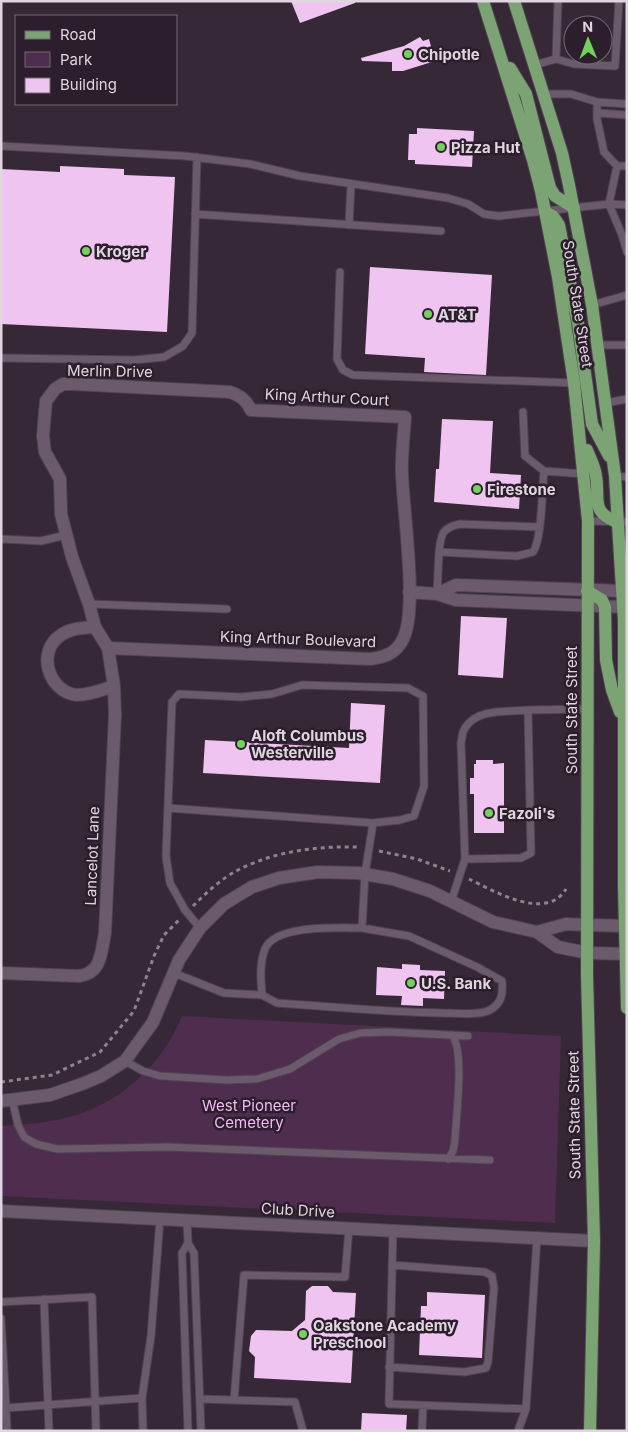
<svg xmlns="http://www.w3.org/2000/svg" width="628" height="1432" viewBox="0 0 628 1432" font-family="Inter,sans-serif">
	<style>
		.green { fill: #4e2d4f }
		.building { fill: #f0c4f1 }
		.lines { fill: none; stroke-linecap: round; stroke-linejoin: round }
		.lane-casing { stroke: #4f4350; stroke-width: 9 }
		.street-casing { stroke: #4f4350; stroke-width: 14 }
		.secondary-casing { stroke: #4f4350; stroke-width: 14 }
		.primary-casing { stroke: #4f4350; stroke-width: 14 }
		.path { stroke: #8e828e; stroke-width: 3; stroke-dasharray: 4 4; stroke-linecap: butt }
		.lane { stroke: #6b5a6b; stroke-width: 7 }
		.street { stroke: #6b5a6b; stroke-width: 12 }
		.secondary { stroke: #6b5a6b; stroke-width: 12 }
		.primary { stroke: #7ca373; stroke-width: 12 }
		.poi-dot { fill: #72d25d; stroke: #2c1e2c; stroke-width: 2 }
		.labels { text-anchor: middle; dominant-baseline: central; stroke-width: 5; stroke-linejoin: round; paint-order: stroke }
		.poi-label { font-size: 15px; font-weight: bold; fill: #dfd6df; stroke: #2c1e2c; text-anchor: start }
		.street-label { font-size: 15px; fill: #dfd6df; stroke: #2c1e2c }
		.park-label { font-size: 15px; fill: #f6b9f7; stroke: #2c1e2c }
	</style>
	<rect width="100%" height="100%" fill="#362837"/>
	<path class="green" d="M182,1016L561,1036L555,1223L1,1196V1126C25,1124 50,1123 73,1116C123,1101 163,1063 182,1016Z"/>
	<path class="building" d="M291,1H355V3L300,23Z
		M420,37L423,41L429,39L435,61L403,71H392V62L362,61L361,58L404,46Z
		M417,128L474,131L472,167L415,164V160H408L409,134H417Z
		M60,166L124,169V175L175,177L167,332L1,324V169L60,172Z
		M370,267L492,275L486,375L424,372L425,358L365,354Z
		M442,419L493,421L490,473L521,475L519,509L434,502L436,469H439Z
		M461,616L507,618L503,678L458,675Z
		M351,703L385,705L380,783L203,773L205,740L349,748Z
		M476,760H493V764L504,763V833H474V794H470V778H474V764H476Z
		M402,964L420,965V970L445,971L444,999L423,998V1006L401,1005L402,996L376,995L377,967L402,969Z
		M312,1286H328L333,1292L356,1293L351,1383L254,1378L255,1357L249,1351L251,1336L256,1330L292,1331L305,1320L306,1291Z
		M427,1292L485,1295L482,1358L419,1355L421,1306H427Z
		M362,1413L407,1415L406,1431H361Z"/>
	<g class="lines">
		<defs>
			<path id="lane" d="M558,1L556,59L574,64L615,66L619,1
				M534,65L556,59
				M543,94H571L597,102L627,104
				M597,102V119L604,152L617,166H627
				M597,113L627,115
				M1,146L185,156L250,164L300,176L448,198L468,204L484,214L499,216L609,204L627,205
				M617,166L609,204L622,235L627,252
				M195,214L441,231
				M349,225L351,184
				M340,272L337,359L343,370L353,375L574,383
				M592,305L627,295
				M598,345H627
				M1,358L134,360L164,357L183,346L192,333L197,157
				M606,403L627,399
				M523,412L525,456L544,471
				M615,476L627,477
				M588,521L627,522
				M1,539L41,541L66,535
				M439,552C441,535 441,528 460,524L539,527
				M437,594L439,552L517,556L533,552C542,540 542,489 544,471L584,474
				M89,604L227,609
				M168,808L373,823
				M465,859L461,743C462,738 462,732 465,728C477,708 508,712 528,710
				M451,902L465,859L521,858L531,853L528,710L587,709
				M200,928L185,910L170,883L166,856L172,702L179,694L241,697L272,694L302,685L408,688L423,696L424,786L414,816L400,820L373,823L365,874L362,928
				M362,928L409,936L477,967L502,981C503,994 502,1003 490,1010C479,1016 454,1013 441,1013C386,1012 332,1007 277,1003L262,995C261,981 259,964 265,949C275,924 339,928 362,928Z
				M174,973L224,993L262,995
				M125,1061L143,1071L160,1076L227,1080L257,1079L290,1069L339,1039L360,1033L388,1032L468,1036
				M12,1099L18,1125L24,1137L36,1144L57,1149L168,1147L490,1160
				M448,1159L453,1151L455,1140C456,1116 465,1052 452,1035
				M187,1221L188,1243L194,1253L201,1431
				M393,1231L389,1404L526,1409L537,1238
				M44,1299L49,1431
				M1,1302L92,1297L96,1431
				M1,1318L6,1408
				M389,1367L464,1372L486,1368L488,1362L494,1288L492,1276L485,1272L392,1265
				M200,1399L295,1402L303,1431
				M234,1400L244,1275L345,1277L349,1229
				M7,1431L6,1408L142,1398
				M143,1431L142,1398L151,1336L160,1219
				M188,1431L182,1253L188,1243
				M422,1431L423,1406
				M518,1431L526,1409"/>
			<path id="street" d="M409,592L437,594L456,600L623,607
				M437,594L456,585L622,591
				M95,627C83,628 71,628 61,635C36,651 48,692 77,695C90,695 102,690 114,686
				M537,932L566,924L588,925
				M1,973L79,976C102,973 101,952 105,933L115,715L114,686L108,648L95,627L89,604L72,557L61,514L60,479L45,452L43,436L46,401L55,389L63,384H72L230,392C241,396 246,400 251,410L405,417C404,436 401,455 402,474C403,511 419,613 402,641C395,654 384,657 370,659L108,648
				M1,1101L50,1095L82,1084L101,1076L125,1061L153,1022L179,960L200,928L224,904L252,887L279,878L318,872L358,873L393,879L430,891L493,922L537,932L558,947L588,953
				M1,1211L594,1241"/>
			<path id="secondary" d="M588,925L627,926
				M588,953L627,954"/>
			<path id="primary" d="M483,1L533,160L541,191L558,277L574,383L588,521L587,975L594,1241L590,1431
				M514,1L562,153L569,185L592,305L615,476L624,621V888L627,1008
				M510,68L526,94L550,188L555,196L574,208
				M545,212L553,216L559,225L578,323L592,424L609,456
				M587,450C590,458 595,467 596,476C600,499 590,512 617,522
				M587,591L602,600L605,607L606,660L612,690L620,712"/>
		</defs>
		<use href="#lane" class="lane-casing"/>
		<use href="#street" class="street-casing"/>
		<use href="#secondary" class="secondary-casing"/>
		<use href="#primary" class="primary-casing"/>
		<path class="path" d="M379,851L417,859L450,871
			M469,879C494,891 546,922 566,889
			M193,906C206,893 222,878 238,870C275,851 317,846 358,847
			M1,1082L52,1075L100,1052L134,1011L154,956L164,935L180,919"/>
		<use href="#lane" class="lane"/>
		<use href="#street" class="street"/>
		<use href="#secondary" class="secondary"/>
		<use href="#primary" class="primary"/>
	</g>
	<g class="poi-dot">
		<circle cx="408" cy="54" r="5"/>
		<circle cx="441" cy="147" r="5"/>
		<circle cx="86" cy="251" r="5"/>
		<circle cx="428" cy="314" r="5"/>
		<circle cx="477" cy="489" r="5"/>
		<circle cx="241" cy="744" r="5"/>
		<circle cx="489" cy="813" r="5"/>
		<circle cx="411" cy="983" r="5"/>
		<circle cx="303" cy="1334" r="5"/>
	</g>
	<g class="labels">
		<g class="poi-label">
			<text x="418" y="54">Chipotle</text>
			<text x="451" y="147">Pizza Hut</text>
			<text x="96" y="251">Kroger</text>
			<text x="438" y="314">AT&amp;T</text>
			<text x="487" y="489">Firestone</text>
			<text x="251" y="735">Aloft Columbus<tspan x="251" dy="17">Westerville</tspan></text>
			<text x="499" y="813">Fazoli's</text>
			<text x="421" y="983">U.S. Bank</text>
			<text x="313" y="1325">Oakstone Academy<tspan x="313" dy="17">Preschool</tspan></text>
		</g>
		<g class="street-label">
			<text transform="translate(578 304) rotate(81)">South State Street</text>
			<text transform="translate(110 371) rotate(1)">Merlin Drive</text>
			<text transform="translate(327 397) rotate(3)">King Arthur Court</text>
			<text transform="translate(298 639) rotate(2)">King Arthur Boulevard</text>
			<text transform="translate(571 710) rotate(-90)">South State Street</text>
			<text transform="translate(92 856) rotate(-88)">Lancelot Lane</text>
			<text transform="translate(574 1115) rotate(-91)">South State Street</text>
			<text transform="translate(298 1210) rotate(3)">Club Drive</text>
		</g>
		<g class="park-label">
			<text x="249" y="1105">West Pioneer<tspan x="249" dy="17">Cemetery</tspan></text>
		</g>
	</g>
	<rect width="628" height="1432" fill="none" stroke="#dfd6df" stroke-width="5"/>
	<rect x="15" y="15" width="162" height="90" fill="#2c1e2c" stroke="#746874"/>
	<rect x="25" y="31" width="25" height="8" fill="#7ca373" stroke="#746874"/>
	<text x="60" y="40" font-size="15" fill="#dfd6df">Road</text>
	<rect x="25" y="52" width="25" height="15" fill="#4e2d4f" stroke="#746874"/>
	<text x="60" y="65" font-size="15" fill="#dfd6df">Park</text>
	<rect x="25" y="78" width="25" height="15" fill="#f0c4f1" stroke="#746874"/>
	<text x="60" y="90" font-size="15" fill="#dfd6df">Building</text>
	<g transform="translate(588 40) rotate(359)"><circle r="24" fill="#2c1e2c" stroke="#746874"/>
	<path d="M0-4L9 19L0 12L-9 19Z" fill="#72d25d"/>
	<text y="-8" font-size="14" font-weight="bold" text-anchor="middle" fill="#dfd6df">N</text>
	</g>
</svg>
